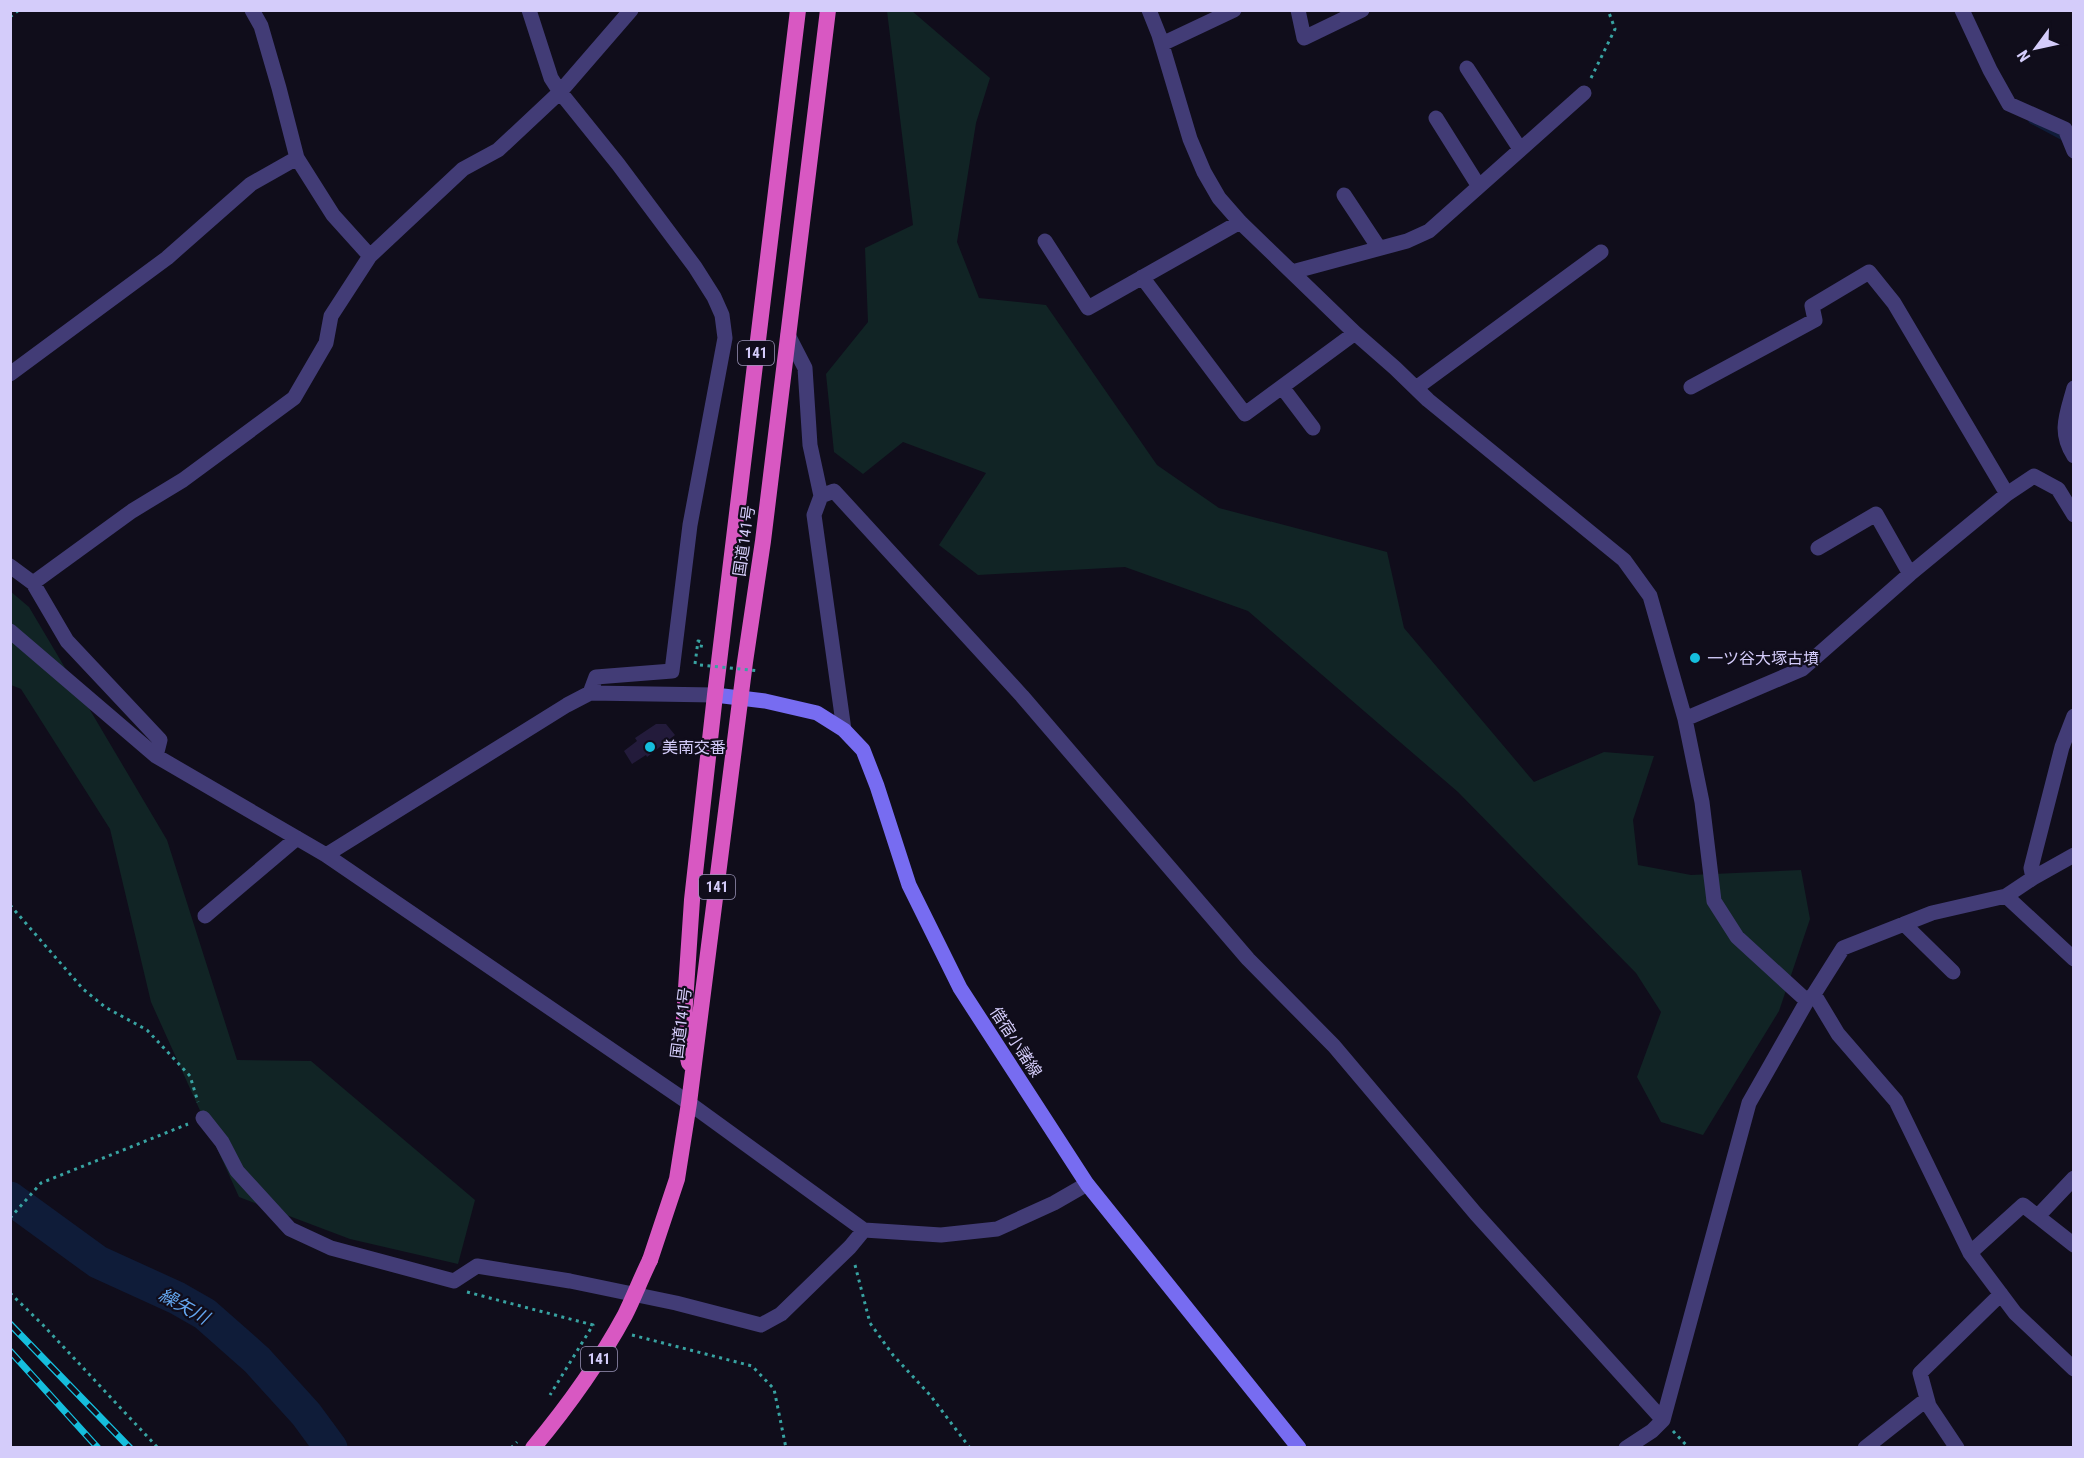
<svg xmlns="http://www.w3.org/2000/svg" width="2084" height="1458" viewBox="0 0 2084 1458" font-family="'Roboto Condensed','Noto Sans JP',sans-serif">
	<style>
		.green { fill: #112425 }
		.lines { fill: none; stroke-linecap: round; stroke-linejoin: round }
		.stream { stroke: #0f1c39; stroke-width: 5 }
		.river { stroke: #0f1c39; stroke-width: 33 }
		.building { fill: #231b3b }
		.path { stroke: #38a3a2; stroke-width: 3; stroke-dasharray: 3 4.5; stroke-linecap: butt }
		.minor { stroke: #423c76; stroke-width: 15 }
		.secondary { stroke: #776cf1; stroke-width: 15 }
		.trunk { stroke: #d858c2; stroke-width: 16 }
		.rail-casing { stroke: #15bedd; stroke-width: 7 }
		.rail { stroke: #100d1b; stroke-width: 4.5; stroke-dasharray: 14; stroke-linecap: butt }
		.path-bridge { stroke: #38a3a2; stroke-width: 3; stroke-dasharray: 3 4.5; stroke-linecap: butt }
		.trunk-bridge { stroke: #d858c2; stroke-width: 16 }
		.poi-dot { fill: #15bedd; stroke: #100d1b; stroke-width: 2 }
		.labels { text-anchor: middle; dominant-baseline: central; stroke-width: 4.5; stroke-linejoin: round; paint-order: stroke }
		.shield { fill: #100d1b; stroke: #9993b7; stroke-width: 1.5 }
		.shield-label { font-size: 15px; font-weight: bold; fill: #d4ccfa }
		.street-label { font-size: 16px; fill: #d4ccfa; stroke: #100d1b }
		.poi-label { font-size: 16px; fill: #d4ccfa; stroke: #100d1b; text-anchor: start }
		.water-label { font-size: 18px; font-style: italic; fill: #64a7f0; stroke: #100d1b }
	</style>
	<rect width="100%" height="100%" fill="#100d1b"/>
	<path class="green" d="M887,11H912L990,78L976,123L957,242L979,298L1046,305L1157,465L1219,508L1387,552L1404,628L1534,782L1604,752L1654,756L1633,820L1638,865L1691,875L1801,870L1810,919L1779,1011L1703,1135L1661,1122L1637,1077L1661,1012L1636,973L1458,792L1248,611L1125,567L978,575L939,545L986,473L903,442L863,474L834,452L826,374L868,322L865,248L913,225Z
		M10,591L29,607L167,840L237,1060L311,1061L475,1200L458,1264L350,1239L239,1197L151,1002L110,829L21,689L11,685Z"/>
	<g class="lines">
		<path class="stream" d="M2031,121L2065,139"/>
		<path class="river" d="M10,1198L98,1262L177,1298L205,1314L257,1360L306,1414L331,1448"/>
	</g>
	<path class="building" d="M656,724H666L675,735L647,757L646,755L632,764L624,751L637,741L635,738Z"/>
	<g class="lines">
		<path class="path" d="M10,17L19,10
			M1591,78L1615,29L1608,10
			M695,664L698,641L702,642L701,648
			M10,905L83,989L105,1007L147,1030L190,1076L198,1102
			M10,1218L41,1183L188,1124
			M855,1265L870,1323L893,1355L930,1395L970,1448
			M467,1292L593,1325L550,1395
			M10,1293L43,1325L158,1448
			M632,1335L752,1366L774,1389L786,1448
			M1673,1431L1689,1448
			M511,1448L517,1442"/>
		<path class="minor" d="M252,10L261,26L279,88L297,158L333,215L370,256
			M529,10L551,78L560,92L618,164L695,267L714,297L722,315L725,338L690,525L672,671L596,677L590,693
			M1149,10L1159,35L1190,139L1204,172L1219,198L1240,222L1355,333L1395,368L1428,400L1624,560L1650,596L1685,719L1702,802L1714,901L1737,937L1807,1001
			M1298,10L1304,38L1362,10
			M1962,10L1990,70L2009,104L2065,129L2074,151
			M1162,44L1234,10
			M1467,68L1520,149
			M1436,118L1478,185
			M1344,195L1379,248
			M1045,241L1088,308L1240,222
			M1292,272L1407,241L1429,231L1584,93
			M1142,277L1245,414L1355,333
			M788,335L805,368L810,445L821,496
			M10,374L167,258L251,184L297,158
			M1282,387L1313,428
			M1691,387L1815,320L1812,306L1869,272L1894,303L2007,494
			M1416,388L1601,252
			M2074,388C2067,414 2058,432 2074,456
			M1818,548L1876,514L1910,574
			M10,566L33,583L67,641L160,740L156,756
			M33,583L132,511L183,480L294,398L326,343L331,316L370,256L463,169L498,150L560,92L631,10
			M10,631L156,756L326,855L567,705L590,693L715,695
			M1685,719L1802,669L1910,574L2007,494L2034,476L2058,489L2074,515
			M844,730L814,515L821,496L834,491L1022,696L1248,959L1334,1046L1476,1214L1663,1420
			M326,855L689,1103L864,1230L941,1235L997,1229L1054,1203L1087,1184
			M2033,878L2074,855
			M2006,896L2074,959
			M205,916L297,838
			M1904,924L1953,972
			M1814,994L1838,1034L1896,1101L1970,1253L2015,1313L2074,1369
			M203,1118L222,1142L237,1171L290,1229L331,1248L454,1281L477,1266L570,1281L676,1303L761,1325L781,1314L850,1247L864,1230
			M2038,1216L2074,1178
			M1970,1253L2023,1205L2074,1245
			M1626,1448L1652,1431L1663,1420L1749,1103L1807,1001L1814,994L1843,948L1932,913L2006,896L2033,878L2031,868L2062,747L2074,716
			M1865,1448L1927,1399
			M1957,1448L1929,1406L1920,1373L2001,1294"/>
		<path class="secondary" d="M715,695L765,701L817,713L844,730L863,750L877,786L909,885L960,988L1087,1184L1299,1448"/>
		<path class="trunk" d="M689,1063L683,1033L692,900L715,695L798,10
			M650,1260L677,1179L689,1103L745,662L763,541L828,10"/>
		<defs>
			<path id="rail" d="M10,1324L130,1448
				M10,1351L98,1448"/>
		</defs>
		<use href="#rail" class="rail-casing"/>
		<use href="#rail" class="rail"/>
		<path class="path-bridge" d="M700,665L759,671"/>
		<path class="trunk-bridge" d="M533,1448C568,1406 599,1363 625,1315C634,1297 641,1278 650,1260"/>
	</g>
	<g class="poi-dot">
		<circle cx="1695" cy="658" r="6"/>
		<circle cx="650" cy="747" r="6"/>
	</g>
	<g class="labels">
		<g class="shield">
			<rect x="738" y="341" width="36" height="24" rx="4.5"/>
			<rect x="699" y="875" width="36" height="24" rx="4.5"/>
			<rect x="581" y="1347" width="36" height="24" rx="4.5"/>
		</g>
		<g class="shield-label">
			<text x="756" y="353">141</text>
			<text x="717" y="887">141</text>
			<text x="599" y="1359">141</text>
		</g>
		<g class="street-label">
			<text transform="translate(744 541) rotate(-82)">国道141号</text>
			<text transform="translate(681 1023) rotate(-83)">国道141号</text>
			<text transform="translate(1016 1042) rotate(57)">借宿小諸線</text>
		</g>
		<g class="poi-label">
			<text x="1707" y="658">一ツ谷大塚古墳</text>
			<text x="662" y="747">美南交番</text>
		</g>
		<g class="water-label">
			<text transform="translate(184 1306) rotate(29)">繰矢川</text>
		</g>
	</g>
	<rect width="2084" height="1458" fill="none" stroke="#d4ccfa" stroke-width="24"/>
	<g transform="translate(2036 48) rotate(237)" stroke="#100d1b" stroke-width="4.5" paint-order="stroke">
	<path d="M0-4.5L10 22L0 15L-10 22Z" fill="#d4ccfa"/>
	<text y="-9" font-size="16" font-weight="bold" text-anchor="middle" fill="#d4ccfa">N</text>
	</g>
</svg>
